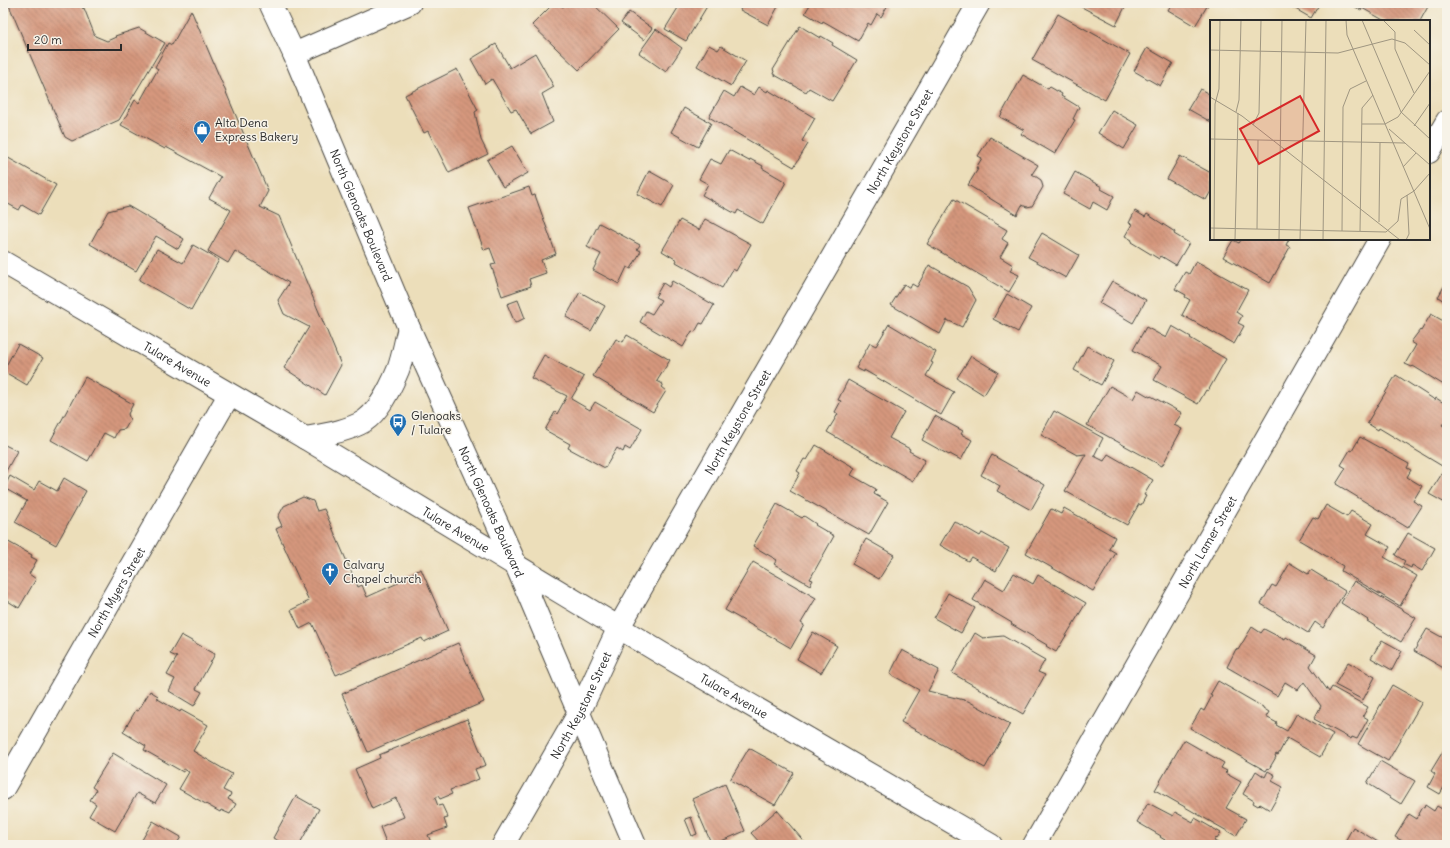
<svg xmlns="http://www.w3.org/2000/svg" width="1450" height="848" viewBox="0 0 1450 848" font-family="Delius,sans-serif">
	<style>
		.building { fill: url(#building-back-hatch) }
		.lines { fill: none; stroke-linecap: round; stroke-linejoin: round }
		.minor-casing { stroke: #484640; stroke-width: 24 }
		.secondary-casing { stroke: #484640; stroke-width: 24 }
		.minor { stroke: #fff; stroke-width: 22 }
		.secondary { stroke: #fff; stroke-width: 22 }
		.labels { text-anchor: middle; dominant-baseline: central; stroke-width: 3; stroke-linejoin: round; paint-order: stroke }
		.poi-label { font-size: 12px; fill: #2b2b2b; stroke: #f7f3e8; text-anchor: start }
		.street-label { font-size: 12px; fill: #2b2b2b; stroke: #f7f3e8 }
		.inset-road { fill: none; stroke: #9f9681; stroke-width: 1 }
		.view { fill: #d62828; fill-opacity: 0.15; stroke: #d62828; stroke-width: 2 }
		.inset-edge { fill: none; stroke: #2b2b2b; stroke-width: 2 }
	</style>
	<defs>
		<pattern id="building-back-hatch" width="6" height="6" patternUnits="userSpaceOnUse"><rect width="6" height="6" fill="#d5977d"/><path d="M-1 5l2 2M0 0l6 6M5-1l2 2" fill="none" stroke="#ad7b67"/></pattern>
	</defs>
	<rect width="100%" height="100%" fill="#f7f3e8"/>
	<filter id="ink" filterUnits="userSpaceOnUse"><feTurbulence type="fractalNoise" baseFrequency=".025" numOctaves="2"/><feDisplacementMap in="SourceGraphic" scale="8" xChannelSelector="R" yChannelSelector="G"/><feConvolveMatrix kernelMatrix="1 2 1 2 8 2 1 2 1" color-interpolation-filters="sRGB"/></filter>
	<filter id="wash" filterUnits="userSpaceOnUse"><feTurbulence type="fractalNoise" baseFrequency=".012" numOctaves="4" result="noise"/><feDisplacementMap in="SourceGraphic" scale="16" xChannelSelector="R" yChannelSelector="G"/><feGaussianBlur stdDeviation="0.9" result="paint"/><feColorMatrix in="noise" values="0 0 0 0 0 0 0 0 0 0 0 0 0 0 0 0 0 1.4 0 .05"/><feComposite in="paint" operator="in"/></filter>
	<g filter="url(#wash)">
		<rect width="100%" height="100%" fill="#ecdeba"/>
		<g id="blocks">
			<path class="building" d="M8,3H81L83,9L84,8L95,36L107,41L116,37L115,36L139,28L165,43L119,120L72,141L65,137Z
				M554,3H558L563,7L567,3H592L619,29L579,70L532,25Z
				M681,3H709L686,41L665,29Z
				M744,3H780L768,25L740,10Z
				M811,3H889L881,17L877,14L871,25L868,23L858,41L823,21L822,23L805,13Z
				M1074,3H1127L1116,25Z
				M1172,3H1209L1195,26L1168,10Z
				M1285,3H1320L1311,18Z
				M1348,3H1430L1420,21H1385L1362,8L1361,10Z
				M191,10L268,191L260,207L279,216L341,365L325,395L284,368L309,327L284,314L278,300L289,283L235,251L228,263L208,251L231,210L209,198L221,177L166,147L165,149L121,125L135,100L139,103L158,69L155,67L168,43L172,45Z
				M629,12L652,28L644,40L621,23Z
				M1058,14L1130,54L1105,100L1032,60Z
				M800,26L820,38L821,36L833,43L832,45L857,60L832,101L809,88L806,92L773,74L774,71L773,70Z
				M656,29L682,48L666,72L639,53Z
				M496,44L510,68L535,53L554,87L542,94L553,122L531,134L516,109L511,111L492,79L485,84L471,59Z
				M709,45L718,50L721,46L746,61L731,86L697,66Z
				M1147,48L1173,63L1160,86L1134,71Z
				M457,69L478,110L475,112L481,140L488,154L449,173L428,131L424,133L405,95Z
				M1023,75L1048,89L1050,87L1062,94L1061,96L1079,107L1073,119L1075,120L1055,154L1021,134L1024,130L1000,117Z
				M740,87L754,95L759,87L767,92L768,90L815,118L802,141L808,144L794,167L709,117L724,91L734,97Z
				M1200,89L1211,95V122L1188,109Z
				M684,108L711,123L698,147L671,132Z
				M1112,110L1138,125L1124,149L1098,133Z
				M990,137L1038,165L1032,174L1041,180L1043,187L1032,206L1027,207L1022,205L1017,215L968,185L978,169L976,168L982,158L978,156Z
				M512,146L528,173L503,187L487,160Z
				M729,150L749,161L750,159L763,166L762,168L786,182L763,224L738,210L736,214L702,195L708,184L699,179L710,159L721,164Z
				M3,155L56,185L39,215L22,205L19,210L3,201Z
				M1180,156L1211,173V191L1206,200L1167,179Z
				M649,171L674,185L662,207L637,194Z
				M1075,172L1102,187L1101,189L1114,196L1107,210L1093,202L1090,209L1063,194Z
				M529,187L532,196L535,195L556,254L541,260L546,273L529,279L531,286L502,296L491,265L496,264L490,248L484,250L469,208Z
				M954,199L1007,230L1002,239L1008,243L1000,257L1013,265L1010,271L1019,275L1009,292L927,244Z
				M128,206L184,239L178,249L156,236L136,271L90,244L108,211Z
				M1135,211L1145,217L1147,214L1175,232L1174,234L1189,243L1176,265L1161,256L1159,259L1131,242L1132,240L1125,236L1132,224L1129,223Z
				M705,219L751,244L736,271L733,269L722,288L676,262L677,260L662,251L680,220L699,230Z
				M599,223L640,245L637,249L641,251L631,269L627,267L619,284L593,270L601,254L587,247Z
				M1042,233L1079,255L1066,278L1028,257Z
				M1242,239H1289L1286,245L1290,247L1270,283L1223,257L1233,240L1239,243Z
				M193,245L219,260L191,310L139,280L157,249L183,263Z
				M1196,261L1248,290L1236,312L1242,316L1238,323L1244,326L1234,344L1182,315L1190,300L1185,297L1186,295L1175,289L1185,272L1189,274Z
				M929,265L968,287L976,300L962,327L947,320L940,334L891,305L904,284L910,288L912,284L917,287Z
				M672,281L714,305L703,324L700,323L695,332L692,331L683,347L640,322L646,311L652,314L661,300L655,297L663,283L669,287Z
				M1112,281L1146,300L1133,323L1099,303Z
				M1447,281V303L1438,297Z
				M580,292L605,306L591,331L566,317Z
				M1007,294L1031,308L1018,332L993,319Z
				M518,300L525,318L515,323L507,304Z
				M1431,314L1447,323V387L1413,366L1412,367L1405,364L1416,345L1411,342L1420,330L1421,331Z
				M889,324L936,352L931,362L933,363L926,376L954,392L941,415L864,370V372L856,368L870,343L876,346Z
				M1172,326L1191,337L1190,338L1226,359L1208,391L1206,390L1198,404L1154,380L1162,366L1133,350L1146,327L1166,338Z
				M627,335L670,360L657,381L663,384L661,387L666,391L653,412L593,376L616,339L623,342Z
				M18,344L43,358L27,385L3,371Z
				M1087,346L1114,361L1101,385L1074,370Z
				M544,355L584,377L571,399L590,410L595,402L642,429L630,450L625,447L623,452L617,448L605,468L568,448L570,444L545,430L555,412L557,414L567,396L531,378Z
				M971,356L998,372L984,395L957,378Z
				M1396,375L1435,400L1436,398L1447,405V418L1442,425L1447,428V458L1442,466L1379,428L1378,430L1367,423Z
				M85,377L133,404L128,414L130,420L125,429L118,430L114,438L104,433L88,461L51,440Z
				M848,380L904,412L889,438L910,449L909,451L925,460L913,481L827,432L838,414L835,412L841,401L838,400Z
				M1110,386L1133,399L1138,390L1150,397L1151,396L1182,413L1174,425L1182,429L1162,466L1087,425Z
				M1054,411L1103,438L1094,456L1104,461L1108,454L1153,480L1144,495L1146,496L1141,505L1139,504L1127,525L1065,491L1086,454L1077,455L1041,435Z
				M935,416L963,431L961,434L972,440L961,460L950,454L949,455L922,440Z
				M1360,437L1409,464L1407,468L1411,470L1407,477L1422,486L1413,501L1422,506L1408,528L1336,484L1346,468L1341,465L1350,450L1352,451Z
				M3,444L17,451L5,473L3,472Z
				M816,445L855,468L851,475L876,489L874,494L888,502L869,535L790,491L800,473L797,471L804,459L807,460Z
				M992,455L1045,485L1031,510L997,491L1000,486L981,475Z
				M1443,472L1447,474V504L1429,494Z
				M10,476L34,490L39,481L57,491L64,478L86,491L56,545L15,522L27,501L4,488Z
				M303,497L313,501L317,511L324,509L358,587L362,585L367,597L398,583L397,580L421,569L448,631L424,642L422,638L336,675L312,623L300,629L291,610L309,601L276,529L282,526L278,517L284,506Z
				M777,504L802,518L804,516L816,524L815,525L834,536L810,579L813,580L810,585L774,564L777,560L753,546Z
				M1326,505L1347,517L1351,511L1373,524L1367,534L1390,547L1384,557L1417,576L1400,606L1341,571L1343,566L1299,540L1313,517L1318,519Z
				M1064,508L1115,537L1109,549L1116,553L1093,591L1026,553L1051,509L1061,514Z
				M954,521L980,536L982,533L1009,548L996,571L971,557L968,561L940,545Z
				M1408,533L1435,548L1422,571L1412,565L1411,568L1403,564L1405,561L1395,555Z
				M3,539L32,555L31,557L37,560L29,574L36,579L19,608L3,598Z
				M866,539L894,555L879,579L852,564Z
				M753,562L816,598L801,623L804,625L791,648L725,610Z
				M1290,563L1308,574L1311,570L1345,591L1323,628L1315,622L1308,633L1261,604L1272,585L1276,587Z
				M1014,573L1033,584L1038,575L1086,603L1056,652L1046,646L1047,645L1011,624L1012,623L973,600L985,579L1004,590Z
				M1354,581L1416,618L1401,642L1367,621L1368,620L1341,603Z
				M948,593L975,608L961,633L934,618Z
				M1252,627L1261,633L1264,629L1285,640L1286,637L1316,655L1310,666L1329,692L1332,687L1368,707L1363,716L1368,719L1357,739L1352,737L1351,739L1314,719L1321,706L1304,682L1298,690L1285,682L1277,696L1227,667L1236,649L1238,650Z
				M1427,629L1447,640V670L1414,651Z
				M813,632L837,646L821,673L797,659Z
				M975,633L983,638L1003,636L1045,660L1038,672L1045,675L1023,714L952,673Z
				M181,635L215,654L196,689L202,692L194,706L169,691L175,679L167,675L177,657L170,654Z
				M1382,640L1402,651L1392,670L1371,658Z
				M458,643L484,702L368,752L342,694Z
				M902,650L939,670L928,691L968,701L1010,724L985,768L901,722L919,690L890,674Z
				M1348,662L1375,677L1363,700L1335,685Z
				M1218,681L1263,707V708L1269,712L1266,717L1277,723L1276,725L1287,731L1297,713L1333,734L1320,757L1287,738L1278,755L1276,754L1275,756L1276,757L1269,769L1268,768L1266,771L1190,728L1201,709L1204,711L1212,696L1210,695Z
				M1392,685L1422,702L1388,761L1358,744Z
				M150,691L158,696L156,698L180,712L181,710L208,725L193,751L232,774L223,790L231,794L228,799L236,804L230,814L221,810L220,812L179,789L189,772L184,769L183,772L144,750L146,746L123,732L136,710L138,711Z
				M467,719L486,765L475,769L479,779L450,790L452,794L440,799L438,796L435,798L438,806L442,805L448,818L444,819L447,828L428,835L432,845H387L380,827L404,817L396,798L372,809L355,769L380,758L379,755Z
				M1184,740L1224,763L1221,768L1227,771L1225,773L1241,782L1226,808L1246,819L1236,836L1155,790Z
				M749,748L794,773L775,805L730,780Z
				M1445,748L1447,749V782L1440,794L1428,787L1435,774L1431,771Z
				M113,753L166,785L155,803L137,793L115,831L89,816L96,804L90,800L96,790L92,787Z
				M1380,761L1415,781L1401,804L1367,783Z
				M1256,771L1265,777L1268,771L1275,775L1272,781L1283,787L1270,810L1260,804L1258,806L1253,803L1254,801L1243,794Z
				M725,784L745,831L712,845L692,799Z
				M296,796L319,809L299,845H286L273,838Z
				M1148,803L1173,816L1175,812L1193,822L1195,818L1221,833L1217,839L1216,838L1214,841L1218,843L1217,845H1163L1165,840L1160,837L1161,836L1137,822Z
				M1425,805L1434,811L1437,806L1447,812V845H1410L1395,837L1409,814L1417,819L1419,815L1418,814L1422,807L1424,808Z
				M777,810L807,845H762L751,833Z
				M691,817L697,834L692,836L685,819Z
				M153,821L181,837L176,845H139Z
				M1353,827L1378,842L1376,845H1343Z"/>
		</g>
	</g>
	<g filter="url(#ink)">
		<use href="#blocks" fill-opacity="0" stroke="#484640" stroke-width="1"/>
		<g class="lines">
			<defs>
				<g id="minor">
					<path d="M294,54L410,3"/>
					<path d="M1429,152L1447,121"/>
					<path id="s1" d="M3,262L305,438L661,653L991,845"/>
					<path d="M305,438C324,435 342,432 359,424C377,416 391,387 398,370C403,357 405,342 409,328"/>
					<path id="s2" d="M3,789L229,395"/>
					<path id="s3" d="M503,845L579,713L619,627L647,578L979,3"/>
					<path id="s4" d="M1034,845L1380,239"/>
				</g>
				<g id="secondary">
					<path id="s5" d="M270,3L294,54L409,328L516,565L635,845"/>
				</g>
			</defs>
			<use href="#minor" class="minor-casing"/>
			<use href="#secondary" class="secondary-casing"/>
			<use href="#minor" class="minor"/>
			<use href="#secondary" class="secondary"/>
		</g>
	</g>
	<defs>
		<symbol id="shop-pin" viewBox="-11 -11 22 30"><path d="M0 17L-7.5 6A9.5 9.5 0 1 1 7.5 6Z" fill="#1f6fb2" stroke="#f7f3e8"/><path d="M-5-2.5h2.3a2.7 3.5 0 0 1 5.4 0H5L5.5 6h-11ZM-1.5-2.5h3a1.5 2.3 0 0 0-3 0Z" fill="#fff"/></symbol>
		<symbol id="bus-pin" viewBox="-11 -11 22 30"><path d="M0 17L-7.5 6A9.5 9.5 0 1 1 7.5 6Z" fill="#1f6fb2" stroke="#f7f3e8"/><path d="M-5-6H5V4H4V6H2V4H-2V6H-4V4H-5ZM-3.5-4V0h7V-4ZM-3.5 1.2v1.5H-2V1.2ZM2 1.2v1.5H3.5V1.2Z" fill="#fff"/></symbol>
		<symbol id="church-pin" viewBox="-11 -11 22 30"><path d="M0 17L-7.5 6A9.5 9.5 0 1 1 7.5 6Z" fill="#1f6fb2" stroke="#f7f3e8"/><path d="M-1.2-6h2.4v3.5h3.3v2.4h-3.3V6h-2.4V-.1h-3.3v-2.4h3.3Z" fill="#fff"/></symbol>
	</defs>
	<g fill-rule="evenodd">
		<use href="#shop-pin" x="192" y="119" width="20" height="27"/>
		<use href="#bus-pin" x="388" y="412" width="20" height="27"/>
		<use href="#church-pin" x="320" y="561" width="20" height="27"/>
	</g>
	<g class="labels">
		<g class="poi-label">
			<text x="215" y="122">Alta Dena<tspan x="215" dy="14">Express Bakery</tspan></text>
			<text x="411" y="415">Glenoaks<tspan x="411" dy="14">/ Tulare</tspan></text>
			<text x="343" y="564">Calvary<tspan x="343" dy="14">Chapel church</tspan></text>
		</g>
		<g class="street-label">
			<text stroke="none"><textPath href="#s3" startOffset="808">North Keystone Street</textPath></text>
			<text stroke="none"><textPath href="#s5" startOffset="231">North Glenoaks Boulevard</textPath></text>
			<text stroke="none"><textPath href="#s1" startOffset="202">Tulare Avenue</textPath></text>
			<text stroke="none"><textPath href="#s3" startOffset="484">North Keystone Street</textPath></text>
			<text stroke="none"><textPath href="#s5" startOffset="555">North Glenoaks Boulevard</textPath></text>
			<text stroke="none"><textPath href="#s1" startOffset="526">Tulare Avenue</textPath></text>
			<text stroke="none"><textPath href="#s4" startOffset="349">North Lamer Street</textPath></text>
			<text stroke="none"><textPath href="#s2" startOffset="227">North Myers Street</textPath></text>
			<text stroke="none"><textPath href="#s1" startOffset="850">Tulare Avenue</textPath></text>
			<text stroke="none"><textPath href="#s3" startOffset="160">North Keystone Street</textPath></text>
		</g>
	</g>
	<g transform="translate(1210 20)">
		<rect width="220" height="220" fill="#ecdeba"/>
		<path class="inset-road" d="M136,0L137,15L220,209M152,0L191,92L220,119M173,0L185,12V29L204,73M204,10L220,25M0,30L128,33L182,19L195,23L220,45M0,77L32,96L190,220M26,92L29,80L31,0M152,104H175L188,97L220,51M43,105L49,93L51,0M204,106L220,83M179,109L220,145M0,119L195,123M193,147L206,133M169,202L170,123M0,208L176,212L188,201L191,179L204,171L220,153M47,209L48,120M132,211L133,87L140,69L156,61M150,211L152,88L163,75M4,220L5,84L9,69L10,0M25,220L28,93M69,220L72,0M90,220L96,0M113,220L116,0M196,220L199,214L197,175"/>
		<path class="view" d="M90,76L109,111L49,144L30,109Z"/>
		<rect width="220" height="220" class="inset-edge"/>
	</g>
	<rect width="1450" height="848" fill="none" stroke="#f7f3e8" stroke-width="16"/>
	<path d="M28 44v6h93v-6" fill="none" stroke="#2b2b2b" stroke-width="2"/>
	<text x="34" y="44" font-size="12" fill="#2b2b2b" stroke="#f7f3e8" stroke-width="3" paint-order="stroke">20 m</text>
</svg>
